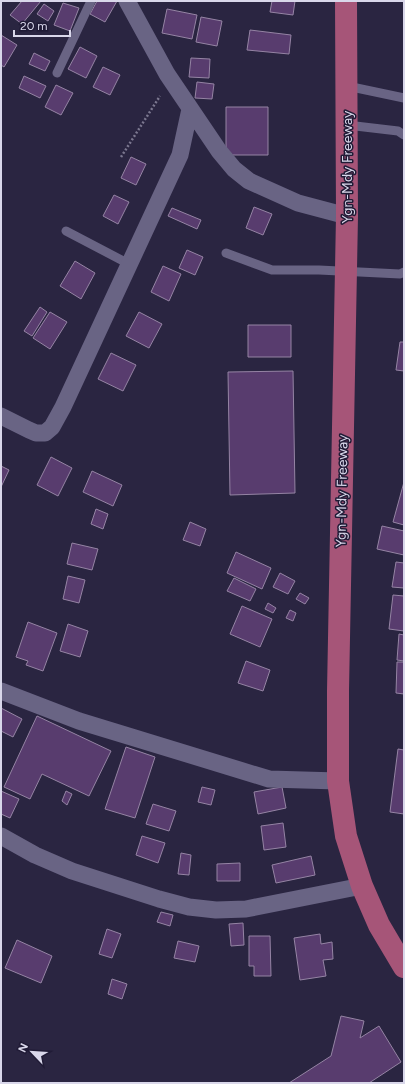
<svg xmlns="http://www.w3.org/2000/svg" width="405" height="1084" viewBox="0 0 405 1084" font-family="Figtree,sans-serif">
	<style>
		.building { fill: #583c6e; stroke: #9584a4 }
		.lines { fill: none; stroke-linecap: round; stroke-linejoin: round }
		.path { stroke: #7b778f; stroke-width: 2.5; stroke-dasharray: 2 2; stroke-linecap: butt }
		.service { stroke: #696484; stroke-width: 9 }
		.minor { stroke: #696484; stroke-width: 17 }
		.primary { stroke: #a65578; stroke-width: 22 }
		.labels { text-anchor: middle; dominant-baseline: central; stroke-width: 3; stroke-linejoin: round; paint-order: stroke }
		.street-label { font-size: 14px; fill: #d9d7ea; stroke: #201b36 }
	</style>
	<rect width="100%" height="100%" fill="#2a2541"/>
	<path class="building" d="M22,1H41L22,24L10,15Z
		M97,1H117L105,22L90,14Z
		M272,1H295L293,15L270,12Z
		M63,3L79,8L70,31L54,25Z
		M44,4L54,11L48,21L37,14Z
		M167,9L197,15L192,39L162,33Z
		M201,17L222,21L217,46L196,42Z
		M250,30L291,35L289,54L247,50Z
		M1,35L17,45L4,67L1,65Z
		M80,47L97,56L86,78L68,69Z
		M34,53L50,61L45,71L29,64Z
		M191,58L210,59L209,78L189,77Z
		M103,67L120,75L110,95L93,87Z
		M24,76L46,86L40,98L19,88Z
		M197,82L214,84L212,99L195,98Z
		M56,85L73,93L61,115L45,107Z
		M226,107H268V155H226Z
		M131,157L146,164L136,185L121,178Z
		M114,195L129,202L118,224L103,216Z
		M254,207L272,214L263,235L246,228Z
		M172,208L201,220L197,229L168,216Z
		M187,250L203,257L195,275L179,268Z
		M75,261L95,273L81,299L60,286Z
		M163,266L181,274L169,301L151,292Z
		M40,307L47,312L32,336L24,331Z
		M50,312L67,322L50,349L33,338Z
		M139,312L162,324L149,348L126,336Z
		M248,325H291V357H248Z
		M400,342H404V371L396,370Z
		M111,353L136,365L123,391L98,379Z
		M293,371L295,493L230,495L228,372Z
		M51,457L72,468L58,496L37,485Z
		M1,466L9,470L1,487Z
		M92,471L122,485L113,506L83,492Z
		M404,482V525L393,522Z
		M96,509L108,514L103,529L91,524Z
		M190,522L206,529L200,546L183,540Z
		M382,526L404,531V555L377,549Z
		M72,543L98,549L92,570L67,564Z
		M236,552L271,568L262,589L227,573Z
		M396,562L404,563V588L392,587Z
		M280,573L295,581L288,594L273,587Z
		M68,576L85,580L79,603L63,599Z
		M234,578L256,589L250,601L227,591Z
		M300,593L309,598L305,604L296,599Z
		M393,595L404,596V631L389,629Z
		M268,603L276,608L273,613L265,609Z
		M242,606L272,619L260,647L230,634Z
		M290,610L296,613L293,621L286,618Z
		M28,622L57,633L43,671L26,665L28,661L16,657Z
		M68,624L88,631L80,657L60,651Z
		M399,634L404,635V661L397,660Z
		M246,661L270,670L263,691L238,683Z
		M397,662H404V694L396,693Z
		M1,708L22,719L13,737L1,731Z
		M37,716L111,751L89,796L42,774L30,799L4,787Z
		M126,747L155,757L135,818L105,809Z
		M398,749L404,750V814L390,812Z
		M202,787L215,790L211,805L198,802Z
		M282,787L286,808L258,814L254,792Z
		M1,791L19,799L10,818L1,814Z
		M66,791L72,794L67,805L62,801Z
		M153,804L176,811L169,831L146,824Z
		M283,823L286,847L264,850L261,826Z
		M142,836L165,843L158,863L136,855Z
		M181,853L191,855L189,875L178,874Z
		M311,856L315,875L276,883L272,865Z
		M240,863V881H217V864Z
		M161,912L173,915L170,926L157,922Z
		M243,923L244,945L231,946L229,924Z
		M107,929L121,934L112,958L99,954Z
		M320,934L321,944L332,942L333,959L323,960L326,976L300,980L294,938Z
		M249,936H270L271,976H254V966H249Z
		M17,940L52,956L41,983L5,968Z
		M178,941L199,946L195,962L174,958Z
		M112,979L127,984L122,999L108,994Z
		M341,1016L364,1021L360,1038L379,1026L401,1062L369,1083H289L331,1056Z"/>
	<g class="lines">
		<path class="path" d="M121,157L160,96"/>
		<path class="service" d="M57,73L91,1
			M347,86L404,98
			M347,125L398,131L404,135
			M66,231L129,264
			M226,253L272,270H319L400,274L404,272"/>
		<path class="minor" d="M127,1L167,74L219,151L234,169L249,181L298,203L347,216
			M1,416L29,430L36,433H45L52,427L63,407L180,155L190,109
			M1,691L79,721L269,779L338,781
			M1,836L35,855L72,871L159,899L189,907L216,910L246,909L362,886"/>
		<path class="primary" d="M346,1L347,216L338,691V781L346,836L362,886L379,925L404,967"/>
	</g>
	<g class="labels">
		<g class="street-label">
			<text transform="translate(347 167) rotate(-90)">Ygn-Mdy Freeway</text>
			<text transform="translate(342 491) rotate(-89)">Ygn-Mdy Freeway</text>
		</g>
	</g>
	<rect width="405" height="1084" fill="none" stroke="#d9d7ea" stroke-width="4"/>
	<g transform="translate(32 1052) rotate(295)" stroke="#201b36" stroke-width="3" paint-order="stroke">
	<path d="M0-3L7 15L0 10L-7 15Z" fill="#d9d7ea"/>
	<text y="-6" font-size="11" font-weight="bold" text-anchor="middle" fill="#d9d7ea">N</text>
	</g>
	<path d="M14 30v6h56v-6" fill="none" stroke="#d9d7ea" stroke-width="2"/>
	<text x="20" y="30" font-size="12" fill="#d9d7ea" stroke="#201b36" stroke-width="3" paint-order="stroke">20 m</text>
</svg>
